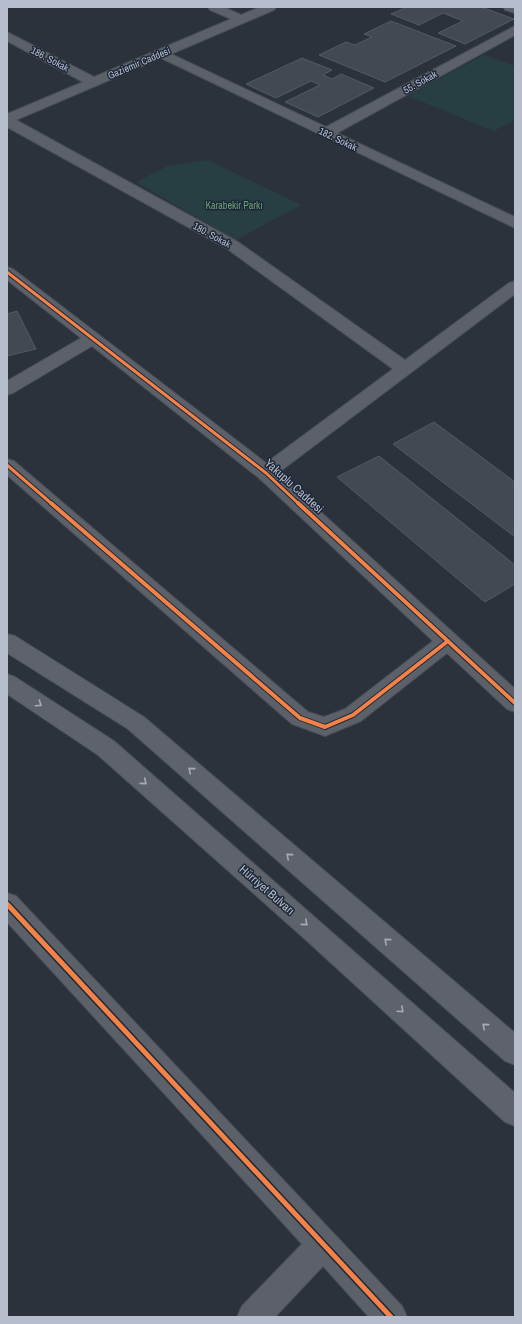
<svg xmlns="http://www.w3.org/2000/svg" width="522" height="1324" viewBox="0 0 522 1324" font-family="'Archivo Narrow',sans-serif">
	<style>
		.green { fill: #273f43 }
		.building { fill: #434952; stroke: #535a63 }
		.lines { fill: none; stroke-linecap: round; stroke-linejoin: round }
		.minor-casing { stroke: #484d54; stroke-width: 2 }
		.major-casing { stroke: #494f58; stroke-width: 2 }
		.minor { fill: #5c6169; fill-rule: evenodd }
		.major { fill: #5e636b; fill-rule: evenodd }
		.cycleway-far2-casing { stroke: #1d2838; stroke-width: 5 }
		.cycleway-far1-casing { stroke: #1d2838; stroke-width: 6 }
		.cycleway-casing { stroke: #1d2838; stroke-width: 8 }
		.cycleway-far2 { stroke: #f48246; stroke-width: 3 }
		.cycleway-far1 { stroke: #f48246; stroke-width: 4 }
		.cycleway { stroke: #f48246; stroke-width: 5 }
		.oneway { stroke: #a4acb9 }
		.labels { text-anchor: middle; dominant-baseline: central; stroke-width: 3; stroke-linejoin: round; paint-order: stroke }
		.far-street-label { font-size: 10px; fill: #b6becd; stroke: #1d2838 }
		.far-park-label { font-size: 10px; fill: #6ba077; stroke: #1d2838 }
		.street-label { font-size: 12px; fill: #b6becd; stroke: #1d2838 }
	</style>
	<rect width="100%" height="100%" fill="#2b323c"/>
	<path class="green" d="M484,55L515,66V120L494,131L408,96Z
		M208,160L301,205L236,240L136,182L168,166Z"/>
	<path class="building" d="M407,7H481L514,19L465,44L438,33L463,21L443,13L419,25L391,14Z
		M391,21L456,46L385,82L319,55L346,42L355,45L372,37L364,34Z
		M302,58L332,70L323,75L332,79L341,74L374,88L318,117L285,102L320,85L311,81L276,98L246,84Z
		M17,311L36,349L7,356V314Z
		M434,422L515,482V537L393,444Z
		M379,456L515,565V584L485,602L337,477Z"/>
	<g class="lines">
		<defs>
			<path id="minor" d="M208,7H224L241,15L260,7H276L274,10L171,54L326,127L515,26V35L337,133L515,217V228L161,58L16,120L238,242L405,360L509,283L515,281V294L278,473L515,689V712L507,709L447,653L361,721L325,736L292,724L7,475V459L14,461L308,712L324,717L345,709L433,641L259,478L92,346L13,393L7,395V381L81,338L7,280V267L13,269L266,463L393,369L226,248L7,127V114L83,82L7,41V32L94,77L231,19L210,10Z
				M503,7H515V13L505,10Z
				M7,893L16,896L402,1306L407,1317H369L323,1266L275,1317H237L242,1306L302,1244L7,922Z"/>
			<path id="major" d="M7,634L15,636L144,717L515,1033V1065L505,1061L128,729L7,653Z
				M7,674L15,677L114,741L515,1093V1126L505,1122L306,940L98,755L7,694Z"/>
		</defs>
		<use href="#minor" class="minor-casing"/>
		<use href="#major" class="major-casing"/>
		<use href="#minor" class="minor"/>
		<use href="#major" class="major"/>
		<defs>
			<path id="cycleway-far2" d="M7,272L266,473L299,504
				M7,465L52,504"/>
			<path id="cycleway-far1" d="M51,503L300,718L325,727L353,715L448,641
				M298,503L515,703"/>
			<path id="cycleway" d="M7,904L391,1317"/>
		</defs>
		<use href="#cycleway-far2" class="cycleway-far2-casing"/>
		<use href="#cycleway-far1" class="cycleway-far1-casing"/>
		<use href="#cycleway" class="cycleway-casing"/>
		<use href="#cycleway-far2" class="cycleway-far2"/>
		<use href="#cycleway-far1" class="cycleway-far1"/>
		<use href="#cycleway" class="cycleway"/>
	</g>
	<defs><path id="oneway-chevron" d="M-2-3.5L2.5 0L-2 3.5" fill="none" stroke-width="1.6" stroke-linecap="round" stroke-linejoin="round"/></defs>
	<g class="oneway">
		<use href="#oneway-chevron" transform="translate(39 704) rotate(34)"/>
		<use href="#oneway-chevron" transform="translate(191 770) rotate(-139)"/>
		<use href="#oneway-chevron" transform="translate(144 782) rotate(41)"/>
		<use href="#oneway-chevron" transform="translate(289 856) rotate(-139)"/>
		<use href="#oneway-chevron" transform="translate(305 923) rotate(41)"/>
		<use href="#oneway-chevron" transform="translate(387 941) rotate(-139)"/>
		<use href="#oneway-chevron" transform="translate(401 1010) rotate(42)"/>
		<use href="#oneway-chevron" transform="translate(485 1026) rotate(-139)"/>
	</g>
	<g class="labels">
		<g class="far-street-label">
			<text transform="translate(50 59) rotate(28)">186. Sokak</text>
			<text transform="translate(139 63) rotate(-23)">Gaziemir Caddesi</text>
			<text transform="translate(420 82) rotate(-29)">55. Sokak</text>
			<text transform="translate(338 139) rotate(26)">182. Sokak</text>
			<text transform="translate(212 235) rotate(29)">180. Sokak</text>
		</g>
		<g class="far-park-label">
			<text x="234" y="205">Karabekir Parkı</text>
		</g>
		<g class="street-label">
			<text transform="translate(294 486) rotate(42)">Yakuplu Caddesi</text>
			<text transform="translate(267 890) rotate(41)">Hürriyet Bulvarı</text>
		</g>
	</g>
	<rect width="522" height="1324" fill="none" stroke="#b6becd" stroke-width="16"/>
</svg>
